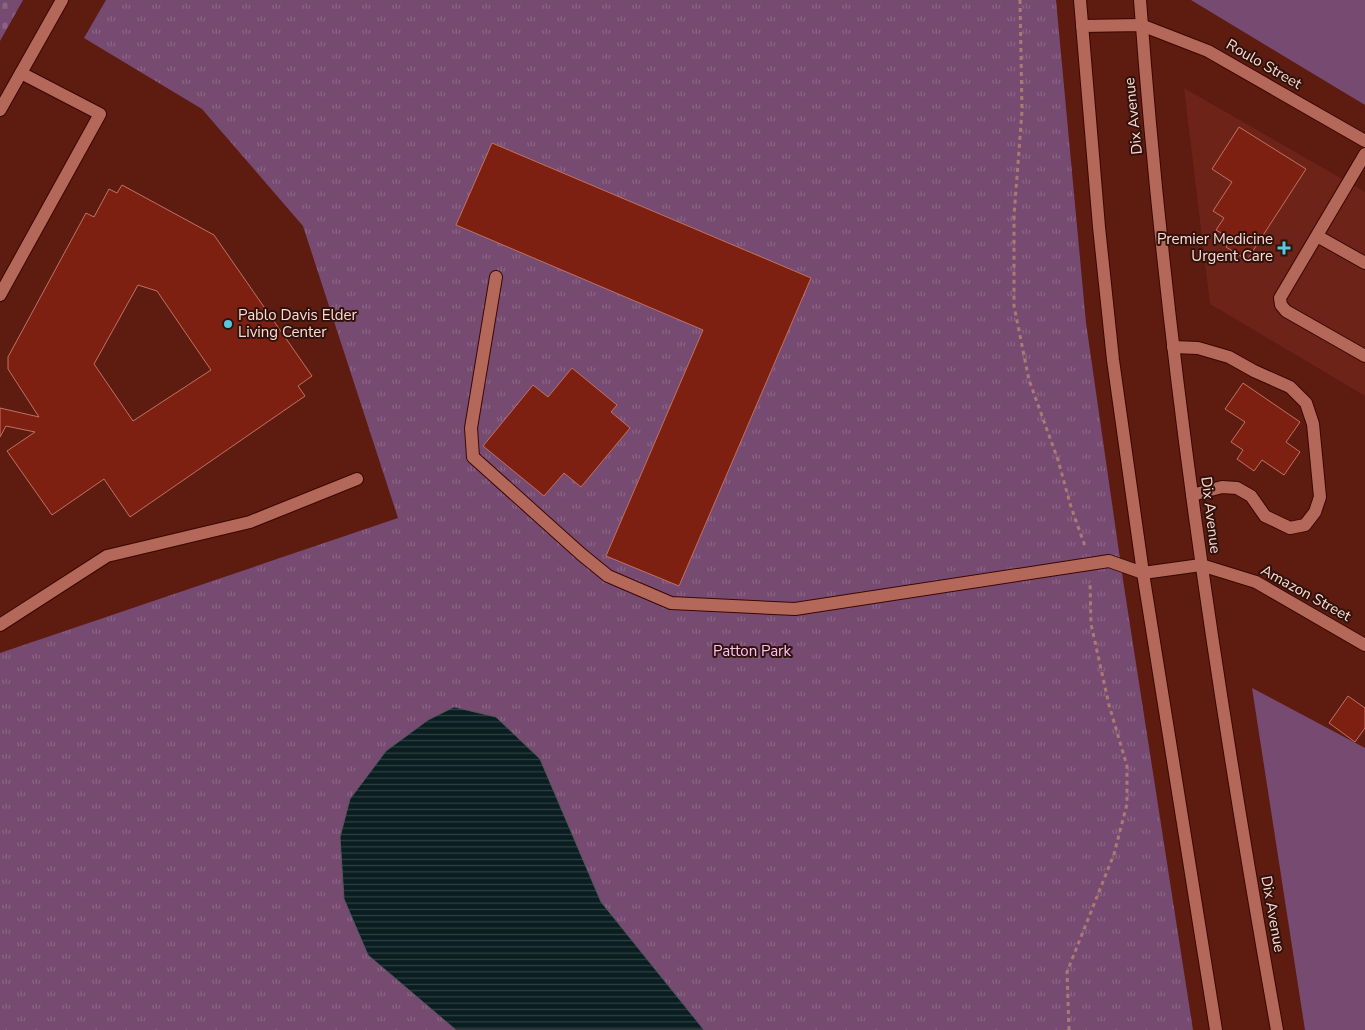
<svg xmlns="http://www.w3.org/2000/svg" width="1365" height="1030" viewBox="0 0 1365 1030" font-family="'Nunito Sans',sans-serif">
	<style>
		.built { fill: #6d2317 }
		.grass { fill: #774b71 }
		.cemetery { fill: url(#cemetery-stones) }
		.park { fill: url(#park-tufts) }
		.water { fill: url(#water-rules); stroke: #535757 }
		.building { fill: #7e2011; stroke: #bf7263; fill-rule: evenodd }
		.lines { fill: none; stroke-linecap: round; stroke-linejoin: round }
		.service-casing { stroke: #3a0702; stroke-width: 14 }
		.minor-casing { stroke: #3a0702; stroke-width: 14 }
		.tertiary-casing { stroke: #3a0702; stroke-width: 14 }
		.path { stroke: #ad7a71; stroke-width: 3; stroke-dasharray: 4 4; stroke-linecap: butt }
		.service { stroke: #b4685a; stroke-width: 12 }
		.minor { stroke: #b4685a; stroke-width: 12 }
		.tertiary { stroke: #b4685a; stroke-width: 12 }
		.poi-dot { fill: #55cadf; stroke: #30120d; stroke-width: 2 }
		.labels { text-anchor: middle; dominant-baseline: central; stroke-width: 4; stroke-linejoin: round; paint-order: stroke }
		.street-label { font-size: 15px; fill: #fddbd4; stroke: #30120d }
		.poi-label { font-size: 15px; fill: #fddbd4; stroke: #30120d; text-anchor: end }
		.park-label { font-size: 15px; fill: #fdc0f4; stroke: #30120d }
	</style>
	<defs>
		<pattern id="cemetery-stones" width="16" height="16" patternUnits="userSpaceOnUse" patternTransform="scale(1.25)"><rect width="16" height="16" fill="#774b71"/><path d="M2 7V4a2 2 0 0 1 4 0v3zM10 15v-3a2 2 0 0 1 4 0v3z" fill="#8b6484"/></pattern>
		<pattern id="park-tufts" width="24" height="20" patternUnits="userSpaceOnUse" patternTransform="scale(1.25)"><rect width="24" height="20" fill="#774b71"/><path d="M3 7l-1-3M5 7V3M7 7l1-3M15 17l-1-3M17 17v-4M19 17l1-3" fill="none" stroke="#8b6484"/></pattern>
		<pattern id="water-rules" width="6" height="5" patternUnits="userSpaceOnUse" patternTransform="scale(1.25)"><rect width="6" height="5" fill="#0a1e22"/><path d="M0 2.5h6" fill="none" stroke="#2f3e41"/></pattern>
	</defs>
	<rect width="100%" height="100%" fill="#5e1b10"/>
	<path class="built" d="M1184,88L1365,192V396L1210,304Z"/>
	<path class="grass" d="M1191,0H1365V105Z
		M1252,688L1365,748V1030H1305Z"/>
	<path class="cemetery" d="M0,0H23L0,41Z"/>
	<path class="park" d="M106,0H1056L1086,323L1123,580L1193,1030H0V653L398,518L303,226L202,109L84,38Z"/>
	<path class="water" d="M454,707L496,717L540,759L601,902L704,1030H456L368,955L344,899L340,837L350,799L386,751L428,720Z"/>
	<path class="building" d="M1239,127L1306,169L1247,260L1226,247L1231,239L1216,230L1224,218L1213,211L1232,182L1212,169Z
		M492,143L811,278L679,586L606,556L703,330L456,225Z
		M122,185L214,235L312,376L298,386L305,396L130,517L104,479L52,515L7,451L35,432L6,426L0,437V408L39,417L8,369V357L86,213L94,217L109,189L117,193ZM138,285L157,291L211,370L133,421L94,364Z
		M572,368L617,405L611,412L630,428L581,487L564,473L544,496L483,446L533,385L548,397Z
		M1243,383L1300,422L1286,442L1300,452L1284,475L1262,460L1254,471L1237,459L1243,450L1231,442L1245,422L1225,409Z
		M1348,696L1365,708V728L1355,742L1329,723Z"/>
	<g class="lines">
		<defs>
			<path id="service" d="M1365,154L1280,298L1281,305L1286,311L1365,356
				M1317,236L1365,263
				M496,277L471,428L473,457L581,554L608,576L671,603L795,609L1109,561L1143,573
				M0,295L100,114L21,73
				M1173,347L1198,348L1229,357L1254,371L1290,387L1306,403L1313,424L1320,497L1315,512L1305,525L1290,528L1265,516L1251,496L1237,488L1222,487L1192,495
				M0,625L107,556L250,522L357,479"/>
			<path id="minor" d="M1082,26L1141,25L1208,51L1365,141
				M1143,573L1201,565L1256,582L1365,645"/>
			<path id="tertiary" d="M1080,0L1099,227L1113,360L1143,573L1216,1030
				M1140,0C1165,346 1216,689 1277,1030
				M0,110L62,0"/>
		</defs>
		<use href="#service" class="service-casing"/>
		<use href="#minor" class="minor-casing"/>
		<use href="#tertiary" class="tertiary-casing"/>
		<path class="path" d="M1020,0L1022,111L1014,216V306L1029,380L1058,460L1071,507L1085,546
			M1069,1030L1067,972L1114,854L1127,804V766L1109,705L1091,624L1090,581"/>
		<use href="#service" class="service"/>
		<use href="#minor" class="minor"/>
		<use href="#tertiary" class="tertiary"/>
	</g>
	<g class="poi-dot">
		<path d="M1281.5 240.5h5v5h5v5h-5v5h-5v-5h-5v-5h5z"/>
		<circle cx="228" cy="324" r="5"/>
	</g>
	<g class="labels">
		<g class="street-label">
			<text transform="translate(1264 64) rotate(30)">Roulo Street</text>
			<text transform="translate(1133 116) rotate(-96)">Dix Avenue</text>
			<text transform="translate(1211 515) rotate(83)">Dix Avenue</text>
			<text transform="translate(1306 593) rotate(29)">Amazon Street</text>
			<text transform="translate(1273 914) rotate(80)">Dix Avenue</text>
		</g>
		<g class="poi-label">
			<text x="1273" y="239">Premier Medicine<tspan x="1273" dy="17">Urgent Care</tspan></text>
			<text x="238" y="315" text-anchor="start">Pablo Davis Elder<tspan x="238" dy="17">Living Center</tspan></text>
		</g>
		<g class="park-label">
			<text x="752" y="651">Patton Park</text>
		</g>
	</g>
</svg>
